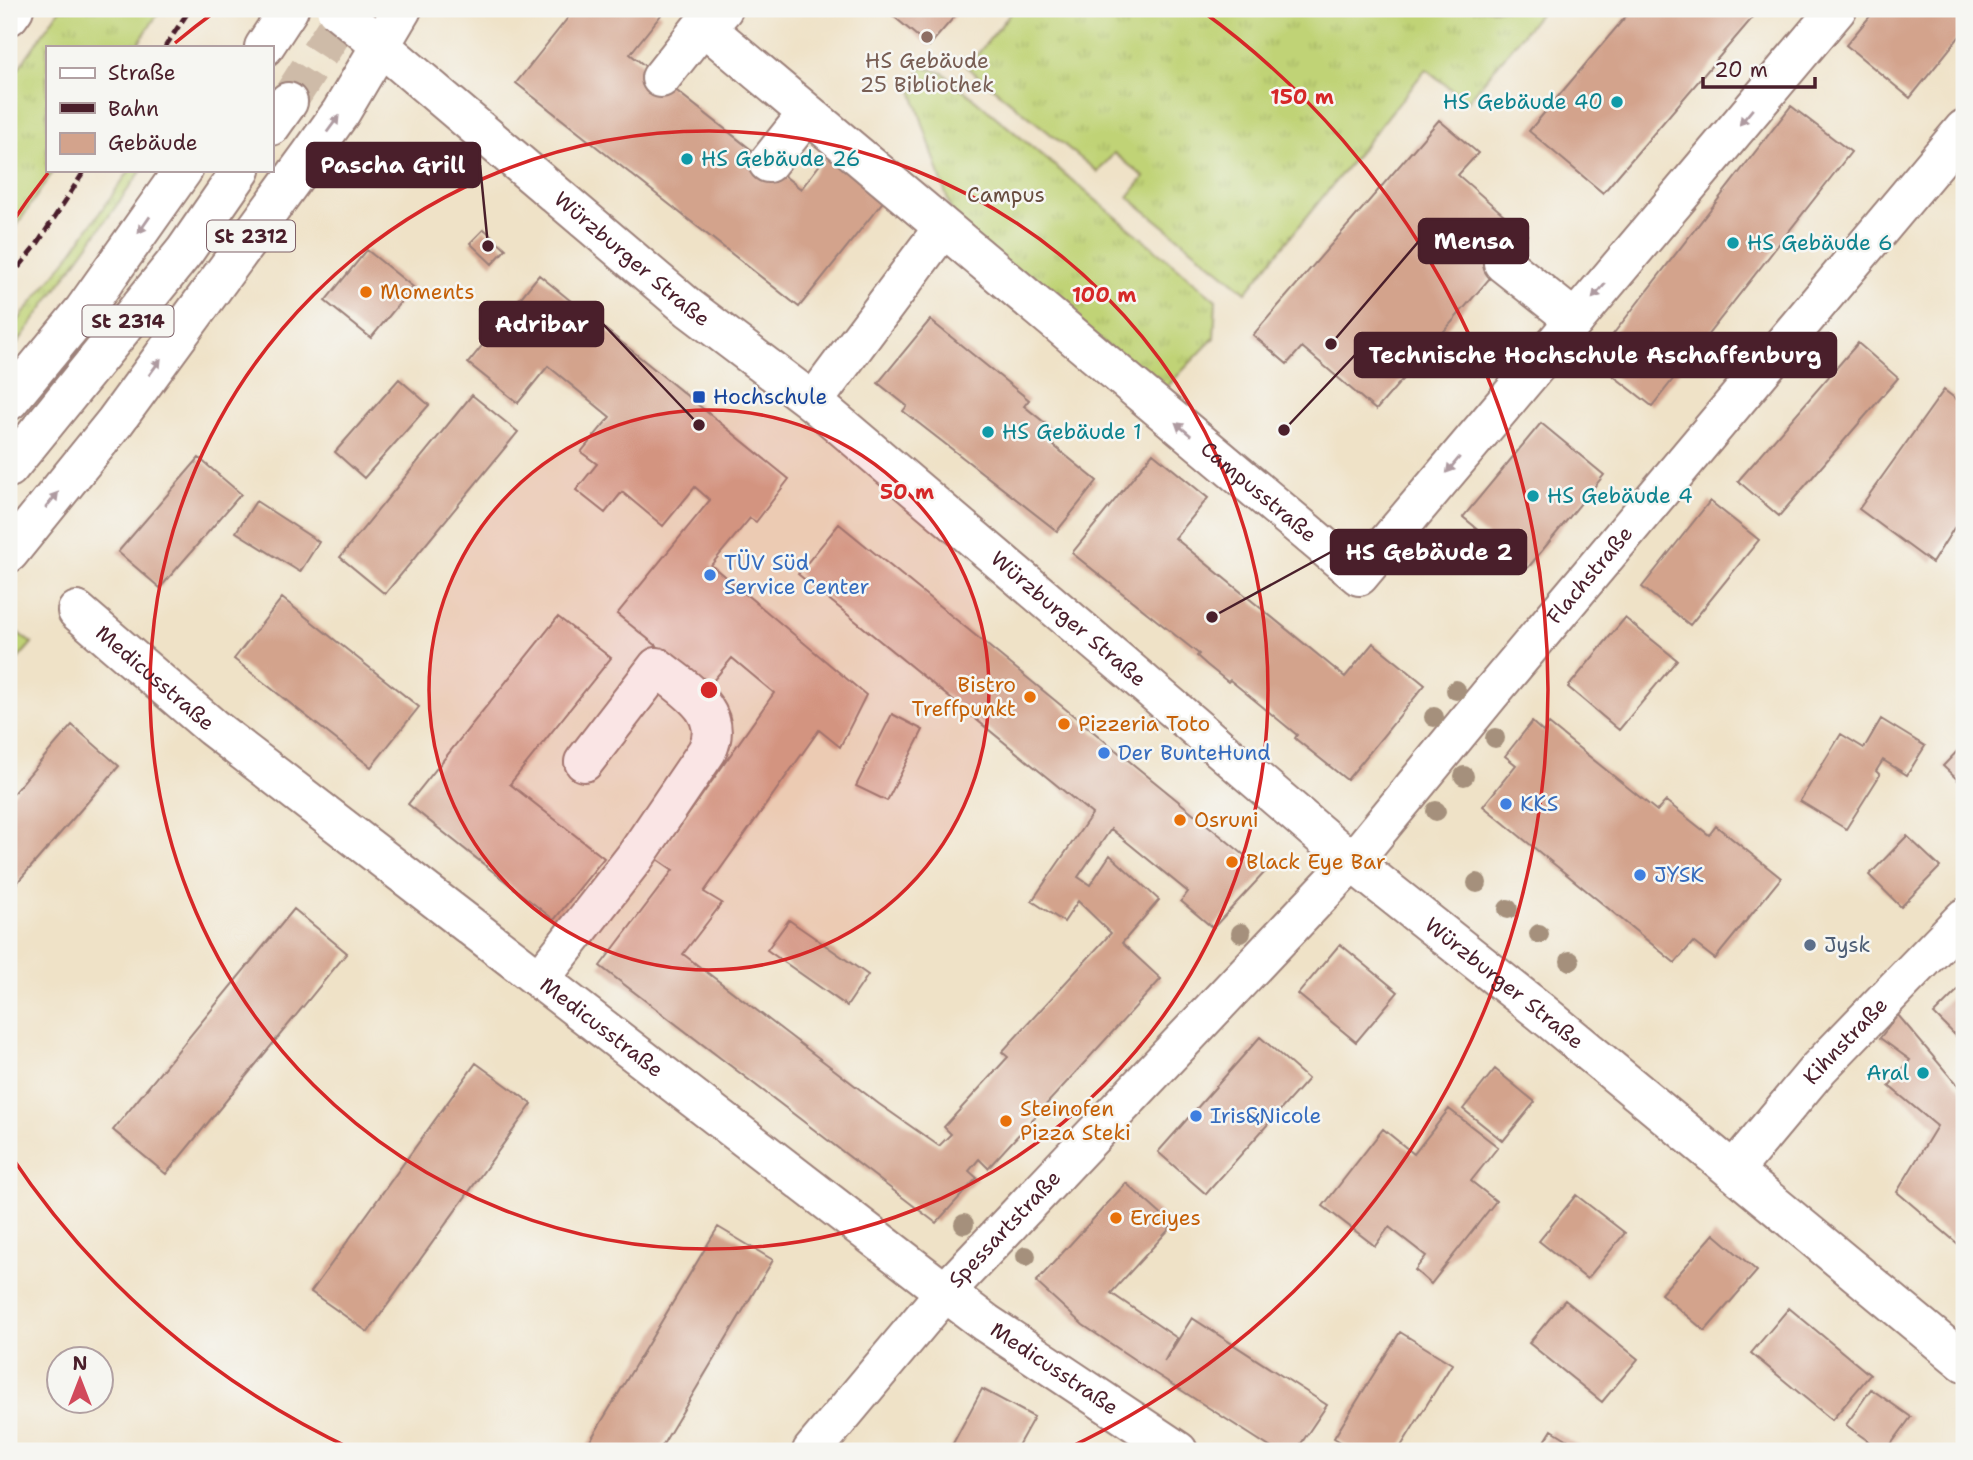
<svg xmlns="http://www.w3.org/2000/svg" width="1973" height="1460" viewBox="0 0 1973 1460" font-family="'Shantell Sans',sans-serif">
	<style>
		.grass { fill: url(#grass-tufts); stroke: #857950; stroke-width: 2 }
		.building { fill: #d3a38c }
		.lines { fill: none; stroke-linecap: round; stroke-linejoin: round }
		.highway-tunnel { stroke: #cebba8; stroke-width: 38; stroke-dasharray: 38 19; stroke-linecap: butt }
		.minor-casing { stroke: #9c8079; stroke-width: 42 }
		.major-casing { stroke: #9c8079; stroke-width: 42 }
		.highway-casing { stroke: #9c8079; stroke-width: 42 }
		.minor { stroke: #fff; stroke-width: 38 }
		.major { stroke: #fff; stroke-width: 38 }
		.highway { stroke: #fff; stroke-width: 38 }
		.rail { stroke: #4a1f2b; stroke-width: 5; stroke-dasharray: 10 5; stroke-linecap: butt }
		.major-bridge-casing { stroke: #9c8079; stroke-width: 42; stroke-linecap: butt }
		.major-bridge { stroke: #fff; stroke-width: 38 }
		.tree { fill: #a5907c }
		.oneway { fill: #ae9aa0 }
		.ring { fill: none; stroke: #d62828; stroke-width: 3.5 }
		.education-dot { fill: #8d6e63; stroke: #f6f6f2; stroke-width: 2.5 }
		.culture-dot { fill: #0f9aa8; stroke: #f6f6f2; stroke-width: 2.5 }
		.food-dot { fill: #e8710a; stroke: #f6f6f2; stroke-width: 2.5 }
		.transit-dot { fill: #1a4fb4; stroke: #f6f6f2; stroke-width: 2.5 }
		.shop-dot { fill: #3f7fe0; stroke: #f6f6f2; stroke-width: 2.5 }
		.service-dot { fill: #5c6f8a; stroke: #f6f6f2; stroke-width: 2.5 }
		.labels { text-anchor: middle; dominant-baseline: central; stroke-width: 5; stroke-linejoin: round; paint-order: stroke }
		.shield { fill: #f6f6f2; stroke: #7e6067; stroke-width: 2 }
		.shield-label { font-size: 19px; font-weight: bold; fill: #4a1f2b }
		.education-label { font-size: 21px; fill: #785e54; stroke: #f6f6f2 }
		.culture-label { font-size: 21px; fill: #0d838f; stroke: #f6f6f2; text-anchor: start }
		.park-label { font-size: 21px; fill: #684c3e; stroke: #f6f6f2 }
		.street-label { font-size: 21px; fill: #4a1f2b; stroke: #f6f6f2 }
		.food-label { font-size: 21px; fill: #c56008; stroke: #f6f6f2; text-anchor: start }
		.transit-label { font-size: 21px; fill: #164399; stroke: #f6f6f2; text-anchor: start }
		.shop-label { font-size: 21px; fill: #366cbe; stroke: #f6f6f2; text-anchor: start }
		.service-label { font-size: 21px; fill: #4e5e75; stroke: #f6f6f2; text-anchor: start }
		.centre { fill: #d62828; stroke: #f6f6f2; stroke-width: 3.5 }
		.ring-label { font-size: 21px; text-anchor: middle; font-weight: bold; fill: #d62828; stroke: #f6f6f2; stroke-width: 5; stroke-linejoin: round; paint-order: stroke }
		.leader { fill: none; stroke: #4a1f2b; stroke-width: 2.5 }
		.callout-dot { fill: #4a1f2b; stroke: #f6f6f2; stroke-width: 2.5 }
		.callout { fill: #4a1f2b; stroke: #4a1f2b; stroke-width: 2.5 }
		.callout-label { font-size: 23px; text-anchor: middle; font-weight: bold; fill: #fff }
	</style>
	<defs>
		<pattern id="grass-tufts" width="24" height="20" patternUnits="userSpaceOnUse" patternTransform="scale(1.75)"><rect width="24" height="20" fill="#c0d376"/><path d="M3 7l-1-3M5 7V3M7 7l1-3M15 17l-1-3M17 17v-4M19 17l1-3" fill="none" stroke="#a6b566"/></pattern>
	</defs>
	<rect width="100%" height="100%" fill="#f6f6f2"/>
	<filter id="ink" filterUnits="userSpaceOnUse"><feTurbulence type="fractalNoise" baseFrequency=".0143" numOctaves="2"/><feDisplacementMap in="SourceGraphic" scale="14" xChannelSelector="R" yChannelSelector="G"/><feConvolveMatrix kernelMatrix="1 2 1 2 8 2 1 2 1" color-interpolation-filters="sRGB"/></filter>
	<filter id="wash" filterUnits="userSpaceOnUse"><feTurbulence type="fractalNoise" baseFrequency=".00686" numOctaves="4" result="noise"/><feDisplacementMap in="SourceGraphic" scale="28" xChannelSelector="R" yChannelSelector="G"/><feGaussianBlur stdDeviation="1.57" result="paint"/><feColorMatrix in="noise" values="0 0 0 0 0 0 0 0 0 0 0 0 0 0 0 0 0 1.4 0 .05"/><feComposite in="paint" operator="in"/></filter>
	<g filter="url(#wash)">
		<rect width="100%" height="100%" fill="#efe2c7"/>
		<path class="grass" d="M60,9H161L136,47H47V170H54L9,237V82Z
			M1014,9H1543L1467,102L1426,69L1246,292L1128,197L1144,177L1114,153L1098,172L967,67Z
			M923,67L943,73L1216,300L1214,338L1163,391L955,222L910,84Z
			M130,170H142L9,355V332L66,260Z
			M9,592C11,618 7,629 32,643L9,669Z"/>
		<g id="blocks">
			<path class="building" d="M575,9H654L661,15L630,54L801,189L828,154L885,199L799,307L516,83Z
				M885,9H961L929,46Z
				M1632,9H1760L1603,193L1529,131Z
				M1876,9L1964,10V31L1910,98L1846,45Z
				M1791,106L1851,152L1652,406L1593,360Z
				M1439,120L1478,153L1458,175L1527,235L1376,410L1302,347L1287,364L1253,335Z
				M484,229L506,249L492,264L470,243Z
				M367,250L413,287L371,338L325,301Z
				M539,275L789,479L756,522L750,518L711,565L866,695L840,747L819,730L704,892L722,903L683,954L879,1104L939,1146L951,1134L944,1127L1008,1057L1002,1052L1111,933L1078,901L1064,922L1032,901L1092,814L798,574L839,524L1265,872L1213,928L1181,901L1188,892L1111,829L1078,877L1090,885L1110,855L1159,900L1122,943L1161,979L988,1168L979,1159L969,1171L977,1178L936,1223L600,966L673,870L657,859L774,693L732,658L708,687L617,614L710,500L695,487L663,526L622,492L605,513L576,490L597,464L581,452L610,417L548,366L518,403L468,363Z
				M930,320L1029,400L1024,406L1050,427L1043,437L1097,481L1057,531L903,411L907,406L878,383Z
				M1858,343L1898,378L1779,516L1738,481Z
				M399,379L429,405L364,478L335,452Z
				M1944,390L1964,405V535L1954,528L1932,563L1859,509Z
				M472,395L518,432L385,594L340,557Z
				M1541,423L1604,475L1527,569L1463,517Z
				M1153,453L1208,498L1175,538L1345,677L1373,643L1425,685L1347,780L1297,740L1295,738L1297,735L1230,680L1228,682L1207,665L1197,656L1199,654L1072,553Z
				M199,458L241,494L160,588L118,552Z
				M256,501L319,542L300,572L236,532Z
				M1710,501L1759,540L1690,625L1642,587Z
				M282,598L419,707L371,767L234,659Z
				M558,617L611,658L510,784L604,858L554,920L408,804Z
				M1625,618L1677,660L1619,730L1568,687Z
				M892,714L923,730L887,801L856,786Z
				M1881,719L1925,746L1907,775L1883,760L1876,771L1880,775L1846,829L1800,801L1841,734L1864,748Z
				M1532,722L1543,732L1549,724L1657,811L1666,801L1709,835L1716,826L1781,878L1715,959L1693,942L1675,963L1483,806L1516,765L1505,756Z
				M72,725L119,766L9,892V798Z
				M1964,744V786L1943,766Z
				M1907,836L1940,867L1901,907L1869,875Z
				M294,909L347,953L166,1174L113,1130Z
				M789,920L868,975L847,1006L767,950Z
				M1340,944L1398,992L1356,1042L1298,994Z
				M1964,984V1044L1934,1014Z
				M1898,1015L1964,1093V1249L1897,1192L1937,1126L1889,1086L1910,1060L1880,1038Z
				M1260,1037L1308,1079L1206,1194L1158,1152Z
				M476,1063L532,1104L368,1332L311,1292Z
				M1495,1069L1535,1102L1503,1141L1463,1109Z
				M1449,1109L1498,1147L1471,1181L1496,1201L1431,1284L1415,1270L1426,1256L1389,1227L1375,1246L1323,1206L1383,1129L1414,1154Z
				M1126,1183L1173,1225L1111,1293L1177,1338L1164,1362L1192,1318L1327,1405L1296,1451H1276L1156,1374L1083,1325L1036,1282Z
				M1576,1195L1625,1233L1587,1279L1539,1241Z
				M718,1227L773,1260L659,1451H584Z
				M1714,1234L1757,1271L1705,1331L1661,1294Z
				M1565,1300L1638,1359L1602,1402L1529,1343Z
				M1789,1308L1870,1375L1832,1420L1751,1353Z
				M1400,1332L1452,1364L1398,1451H1356L1334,1438Z
				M982,1389L1034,1417L1015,1451H949Z
				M1871,1389L1911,1417L1886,1451H1882L1846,1425Z
				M1552,1430L1586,1451H1539Z"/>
		</g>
	</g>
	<g filter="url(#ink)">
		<use href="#blocks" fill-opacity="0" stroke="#9c8079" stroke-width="2"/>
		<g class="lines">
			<path class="highway-tunnel" d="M288,102L348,9"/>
			<defs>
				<g id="minor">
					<path id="s1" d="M723,9L706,28L1359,576L1837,9"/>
					<path d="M9,16L14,9"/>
					<path d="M661,78L703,25"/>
					<path d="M768,163L807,114"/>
					<path d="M1503,263L1575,320"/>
					<path d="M813,402L943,228"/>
					<path id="s2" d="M77,611L212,727L945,1292L986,1323L1178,1451"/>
					<path d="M540,979L635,857L707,751C726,711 684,689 657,667L584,762"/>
					<path id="s3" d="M1733,1171L1819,1068L1964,918"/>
					<path id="s4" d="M812,1451L945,1292L1352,862L1490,694L1964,129"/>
				</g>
				<g id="major">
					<path id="s5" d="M362,30L689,308L813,402L1131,672L1352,862L1541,1012L1964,1362"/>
				</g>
				<path id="highway" d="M264,47L289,9
					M271,126L288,102
					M9,401L84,310L183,170
					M9,468L185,251L241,170
					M9,553L115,422L311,154L341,112L402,9"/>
			</defs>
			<use href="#minor" class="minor-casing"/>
			<use href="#major" class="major-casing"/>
			<use href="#highway" class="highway-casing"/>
			<use href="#minor" class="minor"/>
			<use href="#major" class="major"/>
			<use href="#highway" class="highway"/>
			<path class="rail" d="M165,47L190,9
				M9,279L36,246L85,170"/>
			<defs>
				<path id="major-bridge" d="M336,9L362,30"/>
			</defs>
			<use href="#major-bridge" class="major-bridge-casing"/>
			<use href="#major-bridge" class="major-bridge"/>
		</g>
		<g class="tree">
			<circle cx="1456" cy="690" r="10"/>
			<circle cx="1434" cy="717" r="10"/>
			<circle cx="1495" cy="738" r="10"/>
			<circle cx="1464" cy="776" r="10"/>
			<circle cx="1436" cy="811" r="10"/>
			<circle cx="1477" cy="883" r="10"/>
			<circle cx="1508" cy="909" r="10"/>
			<circle cx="1241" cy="933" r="10"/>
			<circle cx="1539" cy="934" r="10"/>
			<circle cx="1570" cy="961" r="10"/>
			<circle cx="964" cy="1224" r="10"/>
			<circle cx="1026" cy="1256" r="10"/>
		</g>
		<defs><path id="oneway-solid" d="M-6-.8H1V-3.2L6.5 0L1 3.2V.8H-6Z" transform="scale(1.75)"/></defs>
		<g class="oneway">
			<use href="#oneway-solid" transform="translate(1746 117) rotate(130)"/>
			<use href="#oneway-solid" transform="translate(333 124) rotate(-54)"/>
			<use href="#oneway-solid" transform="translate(144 225) rotate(125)"/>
			<use href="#oneway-solid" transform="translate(1599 291) rotate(131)"/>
			<use href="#oneway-solid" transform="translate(155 367) rotate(-54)"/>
			<use href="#oneway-solid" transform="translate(1183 429) rotate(-140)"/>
			<use href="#oneway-solid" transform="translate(1453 465) rotate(130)"/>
			<use href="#oneway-solid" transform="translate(52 500) rotate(-51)"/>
		</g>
	</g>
	<circle cx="709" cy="690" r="280" fill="#d62828" fill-opacity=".12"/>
	<g class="ring">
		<circle cx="709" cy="690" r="280"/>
		<circle cx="709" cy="690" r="559"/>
		<path d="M354 1450A839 839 0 0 1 9 1153M9 227A839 839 0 0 1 48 173M175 43A839 839 0 0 1 216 11M1202 11A839 839 0 0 1 1064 1450"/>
	</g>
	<circle class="education-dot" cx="927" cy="37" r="7"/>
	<g class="culture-dot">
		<circle cx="1617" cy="102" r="7"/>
		<circle cx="687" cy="159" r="7"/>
		<circle cx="1733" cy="243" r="7"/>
		<circle cx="988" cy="432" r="7"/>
		<circle cx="1533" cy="496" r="7"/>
		<circle cx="1923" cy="1073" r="7"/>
	</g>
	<g class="food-dot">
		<circle cx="366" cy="292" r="7"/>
		<circle cx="1030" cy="697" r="7"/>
		<circle cx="1064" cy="724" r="7"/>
		<circle cx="1180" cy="820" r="7"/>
		<circle cx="1232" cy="862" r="7"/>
		<circle cx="1006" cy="1121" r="7"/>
		<circle cx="1116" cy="1218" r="7"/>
	</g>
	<rect class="transit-dot" x="692" y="390" width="14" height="14" rx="3.5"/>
	<g class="shop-dot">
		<circle cx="710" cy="575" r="7"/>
		<circle cx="1104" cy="753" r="7"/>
		<circle cx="1506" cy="804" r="7"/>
		<circle cx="1640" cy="875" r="7"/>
		<circle cx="1196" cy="1116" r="7"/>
	</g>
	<circle class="service-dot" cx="1810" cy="945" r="7"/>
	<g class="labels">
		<g class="shield">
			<rect x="207" y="220.5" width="88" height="31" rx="5"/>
			<rect x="82.5" y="305.5" width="91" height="31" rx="5"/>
		</g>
		<g class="shield-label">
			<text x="251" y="236">St 2312</text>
			<text x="128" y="321">St 2314</text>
		</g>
		<g class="education-label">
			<text x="927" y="61">HS Gebäude<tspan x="927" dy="24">25 Bibliothek</tspan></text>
		</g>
		<g class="culture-label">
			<text x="1603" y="102" text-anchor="end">HS Gebäude 40</text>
			<text x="701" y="159">HS Gebäude 26</text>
			<text x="1747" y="243">HS Gebäude 6</text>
			<text x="1002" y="432">HS Gebäude 1</text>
			<text x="1547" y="496">HS Gebäude 4</text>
			<text x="1909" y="1073" text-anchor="end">Aral</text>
		</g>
		<g class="park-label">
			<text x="1006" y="195">Campus</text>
		</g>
		<g class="street-label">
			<text stroke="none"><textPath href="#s5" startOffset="354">Würzburger Straße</textPath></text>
			<text stroke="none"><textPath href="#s1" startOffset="747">Campusstraße</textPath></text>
			<text stroke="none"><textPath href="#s4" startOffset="1172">Flachstraße</textPath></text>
			<text stroke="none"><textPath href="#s5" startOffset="920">Würzburger Straße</textPath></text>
			<text stroke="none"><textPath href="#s2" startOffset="103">Medicusstraße</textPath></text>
			<text stroke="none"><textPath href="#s5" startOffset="1488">Würzburger Straße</textPath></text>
			<text stroke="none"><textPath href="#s2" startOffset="670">Medicusstraße</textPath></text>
			<text stroke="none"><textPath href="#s3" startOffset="172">Kihnstraße</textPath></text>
			<text stroke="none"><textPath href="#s4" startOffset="294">Spessartstraße</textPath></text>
			<text stroke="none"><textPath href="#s2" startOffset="1237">Medicusstraße</textPath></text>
		</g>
		<g class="food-label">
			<text x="380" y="292">Moments</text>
			<text x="1016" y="685" text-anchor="end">Bistro<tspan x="1016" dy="24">Treffpunkt</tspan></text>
			<text x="1078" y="724">Pizzeria Toto</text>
			<text x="1194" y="820">Osruni</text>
			<text x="1246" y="862">Black Eye Bar</text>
			<text x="1020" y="1109">Steinofen<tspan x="1020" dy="24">Pizza Steki</tspan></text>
			<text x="1130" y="1218">Erciyes</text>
		</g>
		<g class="transit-label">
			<text x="713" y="397">Hochschule</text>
		</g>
		<g class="shop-label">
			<text x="724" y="563">TÜV Süd<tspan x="724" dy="24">Service Center</tspan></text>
			<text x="1118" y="753">Der BunteHund</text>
			<text x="1520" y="804">KKS</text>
			<text x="1654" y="875">JYSK</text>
			<text x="1210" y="1116">Iris&amp;Nicole</text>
		</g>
		<g class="service-label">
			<text x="1824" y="945">Jysk</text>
		</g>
	</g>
	<circle cx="709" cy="690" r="10" class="centre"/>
	<g class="ring-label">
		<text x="1302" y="104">150 m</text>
		<text x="1104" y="302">100 m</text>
		<text x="907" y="499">50 m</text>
	</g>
	<path class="leader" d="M488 246L480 165M1331 344L1419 241M699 425L603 324M1284 430L1355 355M1212 617L1331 552"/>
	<g class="callout-dot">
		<circle cx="488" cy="246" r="7"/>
		<circle cx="1331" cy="344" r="7"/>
		<circle cx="699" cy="425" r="7"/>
		<circle cx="1284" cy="430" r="7"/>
		<circle cx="1212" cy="617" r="7"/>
	</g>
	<g class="callout">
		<rect x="307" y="143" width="173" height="44" rx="7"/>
		<rect x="1419" y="219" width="109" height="44" rx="7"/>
		<rect x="480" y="302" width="123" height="44" rx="7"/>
		<rect x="1355" y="333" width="481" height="44" rx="7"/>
		<rect x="1331" y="530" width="195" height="44" rx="7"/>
	</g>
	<g class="callout-label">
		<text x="393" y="173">Pascha Grill</text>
		<text x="1474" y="249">Mensa</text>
		<text x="542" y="332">Adribar</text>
		<text x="1595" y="363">Technische Hochschule Aschaffenburg</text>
		<text x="1429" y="560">HS Gebäude 2</text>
	</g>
	<rect width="1973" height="1460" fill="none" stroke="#f6f6f2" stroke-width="35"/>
	<rect x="46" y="46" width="228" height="126" fill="#f6f6f2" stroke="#b1a0a2" stroke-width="2"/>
	<rect x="60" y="68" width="35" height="10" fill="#ffffff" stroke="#b1a0a2" stroke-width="2"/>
	<text x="108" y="80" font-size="21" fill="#4a1f2b">Straße</text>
	<rect x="60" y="103" width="35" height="10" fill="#4a1f2b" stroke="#b1a0a2" stroke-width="2"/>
	<text x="108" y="116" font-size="21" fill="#4a1f2b">Bahn</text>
	<rect x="60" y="133" width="35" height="21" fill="#d3a38c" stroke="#b1a0a2" stroke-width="2"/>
	<text x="108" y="150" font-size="21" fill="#4a1f2b">Gebäude</text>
	<g transform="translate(80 1380)"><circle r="33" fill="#f6f6f2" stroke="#b1a0a2" stroke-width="2"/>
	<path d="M0-5L12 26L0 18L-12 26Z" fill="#d1495b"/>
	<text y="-10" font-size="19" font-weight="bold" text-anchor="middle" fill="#4a1f2b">N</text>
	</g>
	<path d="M1703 77v10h112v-10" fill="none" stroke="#4a1f2b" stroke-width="3.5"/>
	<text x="1714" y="77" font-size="21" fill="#4a1f2b" stroke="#f6f6f2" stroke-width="5" paint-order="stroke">20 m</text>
</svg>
